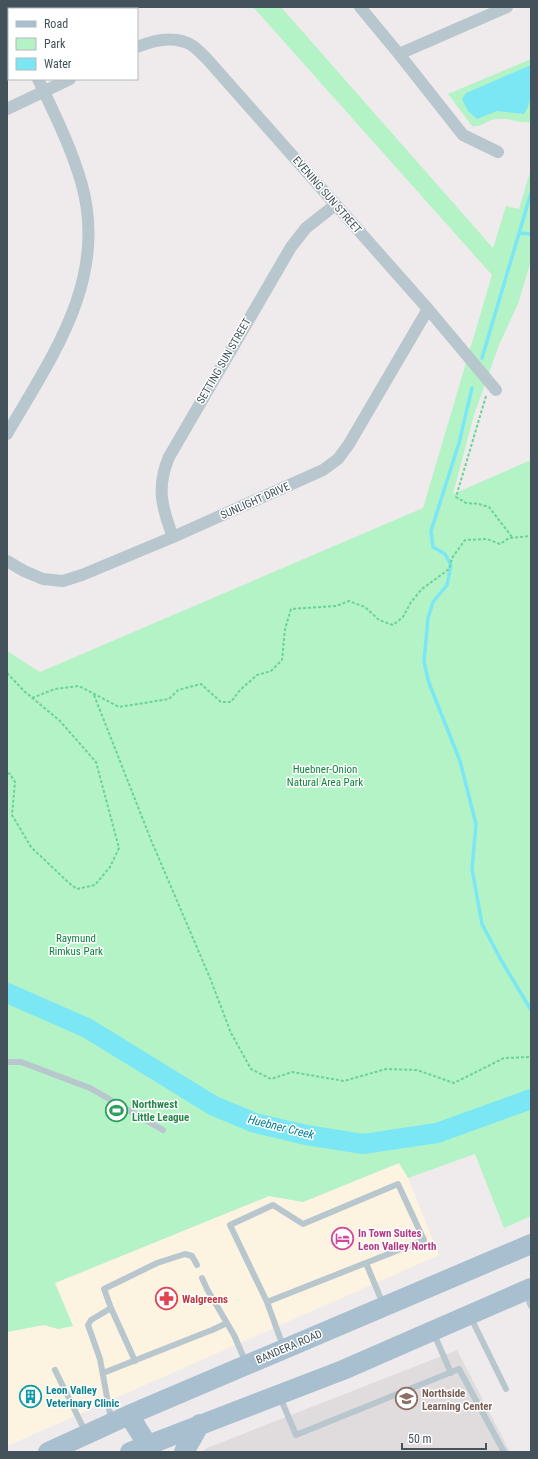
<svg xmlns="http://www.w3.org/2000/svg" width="538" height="1459" viewBox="0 0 538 1459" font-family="'Roboto Condensed',sans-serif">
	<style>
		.commercial { fill: #fdf3e1 }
		.education { fill: #e0dcde }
		.green { fill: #b4f3c6 }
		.water { fill: #7ce7f4 }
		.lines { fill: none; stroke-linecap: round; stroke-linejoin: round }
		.stream { stroke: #7ce7f4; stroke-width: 3.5 }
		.river { stroke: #7ce7f4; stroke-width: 20 }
		.path { stroke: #69d495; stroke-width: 2; stroke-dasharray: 3 2; stroke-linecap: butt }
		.service { stroke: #b8c6cd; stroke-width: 6 }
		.minor { stroke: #b8c6cd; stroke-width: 12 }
		.secondary { stroke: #bcccd8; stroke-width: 17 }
		.primary { stroke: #a8bfcf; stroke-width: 20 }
		.labels { text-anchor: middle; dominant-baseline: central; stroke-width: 3; stroke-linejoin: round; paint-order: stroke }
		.street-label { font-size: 11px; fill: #43525b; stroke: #fff }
		.park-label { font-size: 11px; fill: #0d833d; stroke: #fff }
		.leisure-label { font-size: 11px; font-weight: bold; fill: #27864d; stroke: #fff; text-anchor: start }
		.hotel-label { font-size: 11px; font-weight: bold; fill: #b23c85; stroke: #fff; text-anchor: start }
		.health-label { font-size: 11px; font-weight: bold; fill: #be3a42; stroke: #fff; text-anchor: start }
		.culture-label { font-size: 11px; font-weight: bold; fill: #0d838f; stroke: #fff; text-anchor: start }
		.education-label { font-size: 11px; font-weight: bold; fill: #785e54; stroke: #fff; text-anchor: start }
		.water-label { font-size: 12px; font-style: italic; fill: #038091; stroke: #fff }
	</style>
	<rect width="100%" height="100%" fill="#efebec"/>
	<path class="commercial" d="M399,1163L408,1178L439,1255L7,1446V1332L44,1325L58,1329L73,1326L55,1283L269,1196L303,1202Z"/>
	<path class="education" d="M457,1350L510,1452H202L207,1448Z"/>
	<path class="green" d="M253,7H281L493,248L506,206L519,209L531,169V261L518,304L499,345L474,415L453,494L531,460V1216L504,1228L475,1154L408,1178L399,1163L303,1202L269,1196L55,1283L73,1326L58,1329L44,1325L7,1332V651L40,672L423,508L492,275Z
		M531,59V122C519,124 509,117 496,119C487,120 481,128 472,126L448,94Z"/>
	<path class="water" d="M531,65C531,82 534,100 524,114L497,111L477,119L468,111L462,99L466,93Z"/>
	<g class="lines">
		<path class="stream" d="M520,233L531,234
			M482,358L531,193
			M472,388L459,443L431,531L433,547L445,554L451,565L447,585L433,602L428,618L424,662L429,683L460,761L476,824L472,869L482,924L501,960L531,1010"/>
		<path class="river" d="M7,993L87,1028L214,1106L255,1123L306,1135L363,1144L437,1133L531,1099"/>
		<path class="path" d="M486,396L456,497L466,503L479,504L489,507L512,537
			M7,673L24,691L60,721L96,762L119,848L110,867L95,885L77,889L69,883L31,847L12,815L15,782L10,774L7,773
			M94,695L151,840L210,978L231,1033L251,1069L271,1079L292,1072L344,1081L386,1069L417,1070L454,1083L504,1058L531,1057
			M32,698L55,689L79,686L119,707L169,699L178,690L201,684L221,702H231L240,690L257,675L271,671L282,660L285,629L291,609L336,606L349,601L365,607L379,620L393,625L403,617L411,602L422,589L449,569L452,558L465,540L487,539L500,544L509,538L531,536"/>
		<path class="service" d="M7,1062H21L90,1088L163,1130
			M366,1263L383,1304
			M202,1278L207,1289L234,1335L246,1363
			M526,1294L531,1306
			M267,1302L424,1240L398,1184L303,1224L273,1205L230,1225L267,1302L283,1346
			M111,1308L135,1361
			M471,1318L506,1389
			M434,1334L451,1373
			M55,1370L86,1433
			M103,1373L212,1330L227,1323
			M280,1397L296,1435L459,1369L504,1452
			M111,1419L100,1359L88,1325L91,1320L111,1308L104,1289L157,1263L185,1254L192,1256L197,1265"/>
		<path class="minor" d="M360,7L399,54L463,135L498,152
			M137,47C154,40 176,35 193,46C198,50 203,55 207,59L428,309L496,390
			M399,54L507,7
			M7,109L70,79
			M7,434C52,356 108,280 82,185C72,149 54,113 38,79
			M173,537C162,508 156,487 169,457L291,247L306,228L335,205
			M7,561L24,571L43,579L63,581L82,575L173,537L323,470L338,459L349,444L428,309"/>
		<path class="secondary" d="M10,9L14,7"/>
		<path class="primary" d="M129,1415L152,1452
			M48,1452L129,1415L531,1244
			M130,1452L343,1370L531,1288
			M184,1452L200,1424"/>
	</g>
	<defs>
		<symbol id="stadium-ring" viewBox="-11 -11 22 22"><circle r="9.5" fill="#fff" stroke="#2e9e5b" stroke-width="1.5"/><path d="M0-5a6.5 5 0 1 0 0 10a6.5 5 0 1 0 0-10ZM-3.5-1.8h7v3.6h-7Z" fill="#2e9e5b"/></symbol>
		<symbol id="hotel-ring" viewBox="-11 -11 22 22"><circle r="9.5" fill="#fff" stroke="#d1479c" stroke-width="1.5"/><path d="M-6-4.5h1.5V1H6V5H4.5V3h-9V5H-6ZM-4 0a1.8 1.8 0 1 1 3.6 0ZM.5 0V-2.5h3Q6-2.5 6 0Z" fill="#d1479c"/></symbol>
		<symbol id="pharmacy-ring" viewBox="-11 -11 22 22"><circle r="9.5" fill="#fff" stroke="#e0444e" stroke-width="1.5"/><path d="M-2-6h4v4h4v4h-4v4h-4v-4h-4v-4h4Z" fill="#e0444e"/></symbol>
		<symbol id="building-ring" viewBox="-11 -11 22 22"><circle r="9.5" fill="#fff" stroke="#0f9aa8" stroke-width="1.5"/><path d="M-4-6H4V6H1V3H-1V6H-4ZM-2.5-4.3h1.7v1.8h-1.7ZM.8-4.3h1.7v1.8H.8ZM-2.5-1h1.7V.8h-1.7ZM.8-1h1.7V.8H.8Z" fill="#0f9aa8"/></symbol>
		<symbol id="school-ring" viewBox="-11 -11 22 22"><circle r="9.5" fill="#fff" stroke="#8d6e63" stroke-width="1.5"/><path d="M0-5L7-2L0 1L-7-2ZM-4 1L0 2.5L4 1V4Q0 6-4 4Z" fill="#8d6e63"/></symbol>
	</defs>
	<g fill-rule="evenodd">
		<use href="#stadium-ring" x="104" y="1098" width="25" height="25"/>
		<use href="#hotel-ring" x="330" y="1226" width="25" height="25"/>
		<use href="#pharmacy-ring" x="154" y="1286" width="25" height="25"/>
		<use href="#building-ring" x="18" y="1384" width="25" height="25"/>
		<use href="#school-ring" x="394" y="1386" width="25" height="25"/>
	</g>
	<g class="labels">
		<g class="street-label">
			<text transform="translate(327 195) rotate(49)">EVENING SUN STREET</text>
			<text transform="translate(224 361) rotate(-60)">SETTING SUN STREET</text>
			<text transform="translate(255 501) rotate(-24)">SUNLIGHT DRIVE</text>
			<text transform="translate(289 1347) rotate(-23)">BANDERA ROAD</text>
		</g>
		<g class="park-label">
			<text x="325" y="769">Huebner-Onion<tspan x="325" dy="13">Natural Area Park</tspan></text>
			<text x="76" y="938">Raymund<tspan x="76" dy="13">Rimkus Park</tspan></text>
		</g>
		<g class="leisure-label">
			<text x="132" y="1104">Northwest<tspan x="132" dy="13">Little League</tspan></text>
		</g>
		<g class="hotel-label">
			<text x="358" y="1233">In Town Suites<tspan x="358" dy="13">Leon Valley North</tspan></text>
		</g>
		<g class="health-label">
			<text x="182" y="1299">Walgreens</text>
		</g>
		<g class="culture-label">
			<text x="46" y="1390">Leon Valley<tspan x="46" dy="13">Veterinary Clinic</tspan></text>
		</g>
		<g class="education-label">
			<text x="422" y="1393">Northside<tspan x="422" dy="13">Learning Center</tspan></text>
		</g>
		<g class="water-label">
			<text transform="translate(281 1127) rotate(14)">Huebner Creek</text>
		</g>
	</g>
	<rect width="538" height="1459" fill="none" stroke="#43525b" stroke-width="16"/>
	<rect x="8" y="8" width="130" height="72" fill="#ffffff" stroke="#b4babd"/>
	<rect x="16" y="21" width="20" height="6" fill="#a8bfcf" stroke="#b4babd"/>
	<text x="44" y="28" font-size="12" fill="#43525b">Road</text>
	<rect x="16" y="38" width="20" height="12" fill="#b4f3c6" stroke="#b4babd"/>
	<text x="44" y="48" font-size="12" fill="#43525b">Park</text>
	<rect x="16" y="58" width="20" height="12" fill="#7ce7f4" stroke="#b4babd"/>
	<text x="44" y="68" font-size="12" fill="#43525b">Water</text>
	<path d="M402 1443v6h84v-6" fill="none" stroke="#43525b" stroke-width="2"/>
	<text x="408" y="1443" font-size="12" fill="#43525b" stroke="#ffffff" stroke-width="3" paint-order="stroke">50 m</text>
</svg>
